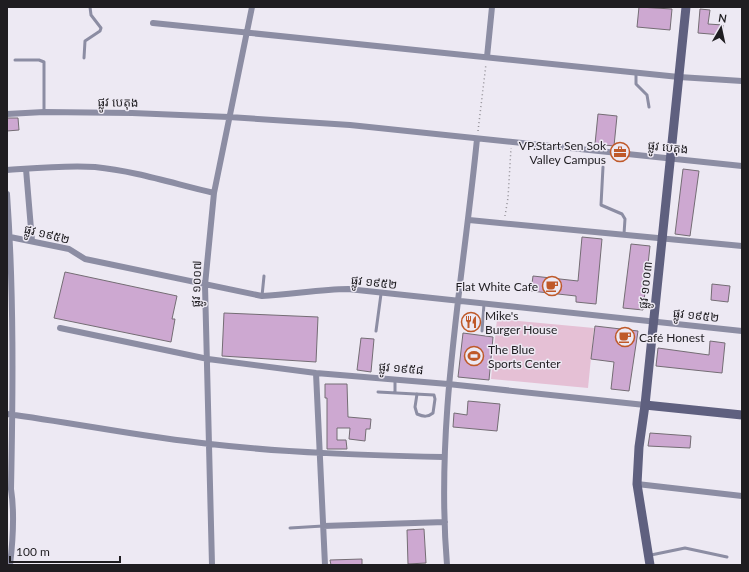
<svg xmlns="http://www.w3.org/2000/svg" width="749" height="572" viewBox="0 0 749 572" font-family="Lato,'Noto Sans Khmer',sans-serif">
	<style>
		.green { fill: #e5c0d5 }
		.building { fill: #cda8d1; stroke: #746d74 }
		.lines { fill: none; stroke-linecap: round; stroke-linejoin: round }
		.path { stroke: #939097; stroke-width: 1.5; stroke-dasharray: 1 3; stroke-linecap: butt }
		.lane { stroke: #8c8da3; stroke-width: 3 }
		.street { stroke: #8c8da3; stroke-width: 6 }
		.secondary { stroke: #5f607f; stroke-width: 9 }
		.labels { text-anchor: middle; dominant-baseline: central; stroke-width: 3; stroke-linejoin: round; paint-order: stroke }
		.street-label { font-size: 12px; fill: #1f1d21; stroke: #ede9f3 }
		.poi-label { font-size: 12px; fill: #1f1d21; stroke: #ede9f3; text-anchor: start }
	</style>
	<rect width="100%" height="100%" fill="#ede9f3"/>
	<path class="green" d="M497,319L594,328L588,388L491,379Z"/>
	<path class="building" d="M639,7L672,9L670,30L637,27Z
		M700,9L710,10L708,24L723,25L722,35L698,33Z
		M598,114L617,116L614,146L595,144Z
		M7,118H18L19,130L7,131Z
		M683,169L699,171L690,236L675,234Z
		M582,237L602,239L596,304L576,302V296L531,291L533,276L578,281Z
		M631,244L650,246L643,310L623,308Z
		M65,272L177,296L172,319H175L171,342L54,318Z
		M712,284L730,286L728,302L711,300Z
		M224,313L318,317L316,362L222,356Z
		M595,326L638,331L629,391L611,389L614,362L591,359Z
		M463,333L493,337L489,380L458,377Z
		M361,338L374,339L371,372L357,370Z
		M710,341L725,343L722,373L656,366L658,348L709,355Z
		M325,384H347L348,417L371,419L370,429H366L365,441L349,439L350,428H337V440H346L347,449H327V398H325Z
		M468,401L500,404L497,431L453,427L454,413L467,415Z
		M650,433L691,436L690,448L648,446Z
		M424,529L426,563L408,564L407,530Z
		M362,559V565H331L330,560Z"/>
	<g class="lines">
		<path class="path" d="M478,131L486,64
			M505,216L508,198L511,148"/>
		<path class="lane" d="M84,58L85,41L100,31L101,28L91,15L90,7
			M15,60H39L44,62V112
			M636,72V84L647,95L649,107
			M603,167L601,205L622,214L625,219L624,234
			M262,296L264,276
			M376,331L381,294
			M482,331L484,304
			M378,392L434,395L435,399L433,413C428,417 424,417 417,414L415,407L417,394
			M395,392V380
			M290,528L323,526
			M651,555L685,548L727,557"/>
		<path class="street" d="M153,23L679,77L742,81
			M487,57L492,7
			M7,114L44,112L132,113L229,117L350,125L742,166
			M26,169L32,241
			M7,170C36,168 66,165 95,167C135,171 175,184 214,193
			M7,194C14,293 13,391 11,489C15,515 13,540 10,565
			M469,220L742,246
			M10,237L69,249L85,259L262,296C291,295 319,289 348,289L742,331
			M60,328L208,359L316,373L448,384L645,405
			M316,373L325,565
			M7,414C75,423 142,437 210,444C288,453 365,455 443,457
			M637,484L742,496
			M323,526L445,522
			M212,565L205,285L214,193L252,7
			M447,565C435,422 463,281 477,139"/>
		<path class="secondary" d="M645,405L742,415
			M650,565L637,484L639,447L645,405L686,7"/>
	</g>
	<defs>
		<symbol id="office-ring" viewBox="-11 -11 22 22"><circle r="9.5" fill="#ede9f3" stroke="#bf5929" stroke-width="1.5"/><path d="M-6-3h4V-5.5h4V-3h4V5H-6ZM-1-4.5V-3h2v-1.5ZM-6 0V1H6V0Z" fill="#bf5929"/></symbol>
		<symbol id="cafe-ring" viewBox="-11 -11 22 22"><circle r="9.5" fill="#ede9f3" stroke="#bf5929" stroke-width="1.5"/><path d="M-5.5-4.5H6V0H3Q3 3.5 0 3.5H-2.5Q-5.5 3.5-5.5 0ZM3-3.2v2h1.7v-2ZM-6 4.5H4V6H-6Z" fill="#bf5929"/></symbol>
		<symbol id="restaurant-ring" viewBox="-11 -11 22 22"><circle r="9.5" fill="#ede9f3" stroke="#bf5929" stroke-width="1.5"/><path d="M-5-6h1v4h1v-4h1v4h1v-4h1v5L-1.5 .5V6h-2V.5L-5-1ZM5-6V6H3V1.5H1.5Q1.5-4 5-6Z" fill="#bf5929"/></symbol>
		<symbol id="stadium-ring" viewBox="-11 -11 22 22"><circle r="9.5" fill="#ede9f3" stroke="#bf5929" stroke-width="1.5"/><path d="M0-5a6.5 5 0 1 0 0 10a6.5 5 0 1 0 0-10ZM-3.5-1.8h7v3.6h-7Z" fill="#bf5929"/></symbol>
	</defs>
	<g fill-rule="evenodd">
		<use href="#office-ring" x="609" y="141" width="22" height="22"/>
		<use href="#cafe-ring" x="541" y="275" width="22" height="22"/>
		<use href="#restaurant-ring" x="460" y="311" width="22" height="22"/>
		<use href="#cafe-ring" x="614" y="326" width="22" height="22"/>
		<use href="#stadium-ring" x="463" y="345" width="22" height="22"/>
	</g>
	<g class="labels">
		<g class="street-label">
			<text transform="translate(118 102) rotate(1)">ផ្លូវ បេតុង</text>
			<text transform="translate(668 147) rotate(6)">ផ្លូវ បេតុង</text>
			<text transform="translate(47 234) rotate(14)">ផ្លូវ ១៩៥២</text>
			<text transform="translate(374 282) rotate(6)">ផ្លូវ ១៩៥២</text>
			<text transform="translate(196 284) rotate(-88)">ផ្លូវ ១០០៧</text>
			<text transform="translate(645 285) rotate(-84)">ផ្លូវ ១០០៣</text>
			<text transform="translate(696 315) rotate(6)">ផ្លូវ ១៩៥២</text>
			<text transform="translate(401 368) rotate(5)">ផ្លូវ ១៩៥៨</text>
		</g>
		<g class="poi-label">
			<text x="606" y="145" text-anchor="end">VP.Start Sen Sok<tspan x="606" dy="14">Valley Campus</tspan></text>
			<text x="538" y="286" text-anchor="end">Flat White Cafe</text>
			<text x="485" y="315">Mike's<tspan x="485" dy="14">Burger House</tspan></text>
			<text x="639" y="337">Café Honest</text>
			<text x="488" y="349">The Blue<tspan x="488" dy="14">Sports Center</tspan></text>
		</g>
	</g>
	<rect width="749" height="572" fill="none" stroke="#1f1d21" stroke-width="16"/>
	<g transform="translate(721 28) rotate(9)" stroke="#ede9f3" stroke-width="3" paint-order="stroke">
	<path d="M0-3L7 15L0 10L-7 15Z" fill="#1f1d21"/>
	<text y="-6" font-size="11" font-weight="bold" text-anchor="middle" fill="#1f1d21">N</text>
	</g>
	<path d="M10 556v6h110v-6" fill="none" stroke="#1f1d21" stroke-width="2"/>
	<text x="16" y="556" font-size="12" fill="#1f1d21" stroke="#ede9f3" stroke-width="3" paint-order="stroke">100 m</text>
</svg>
